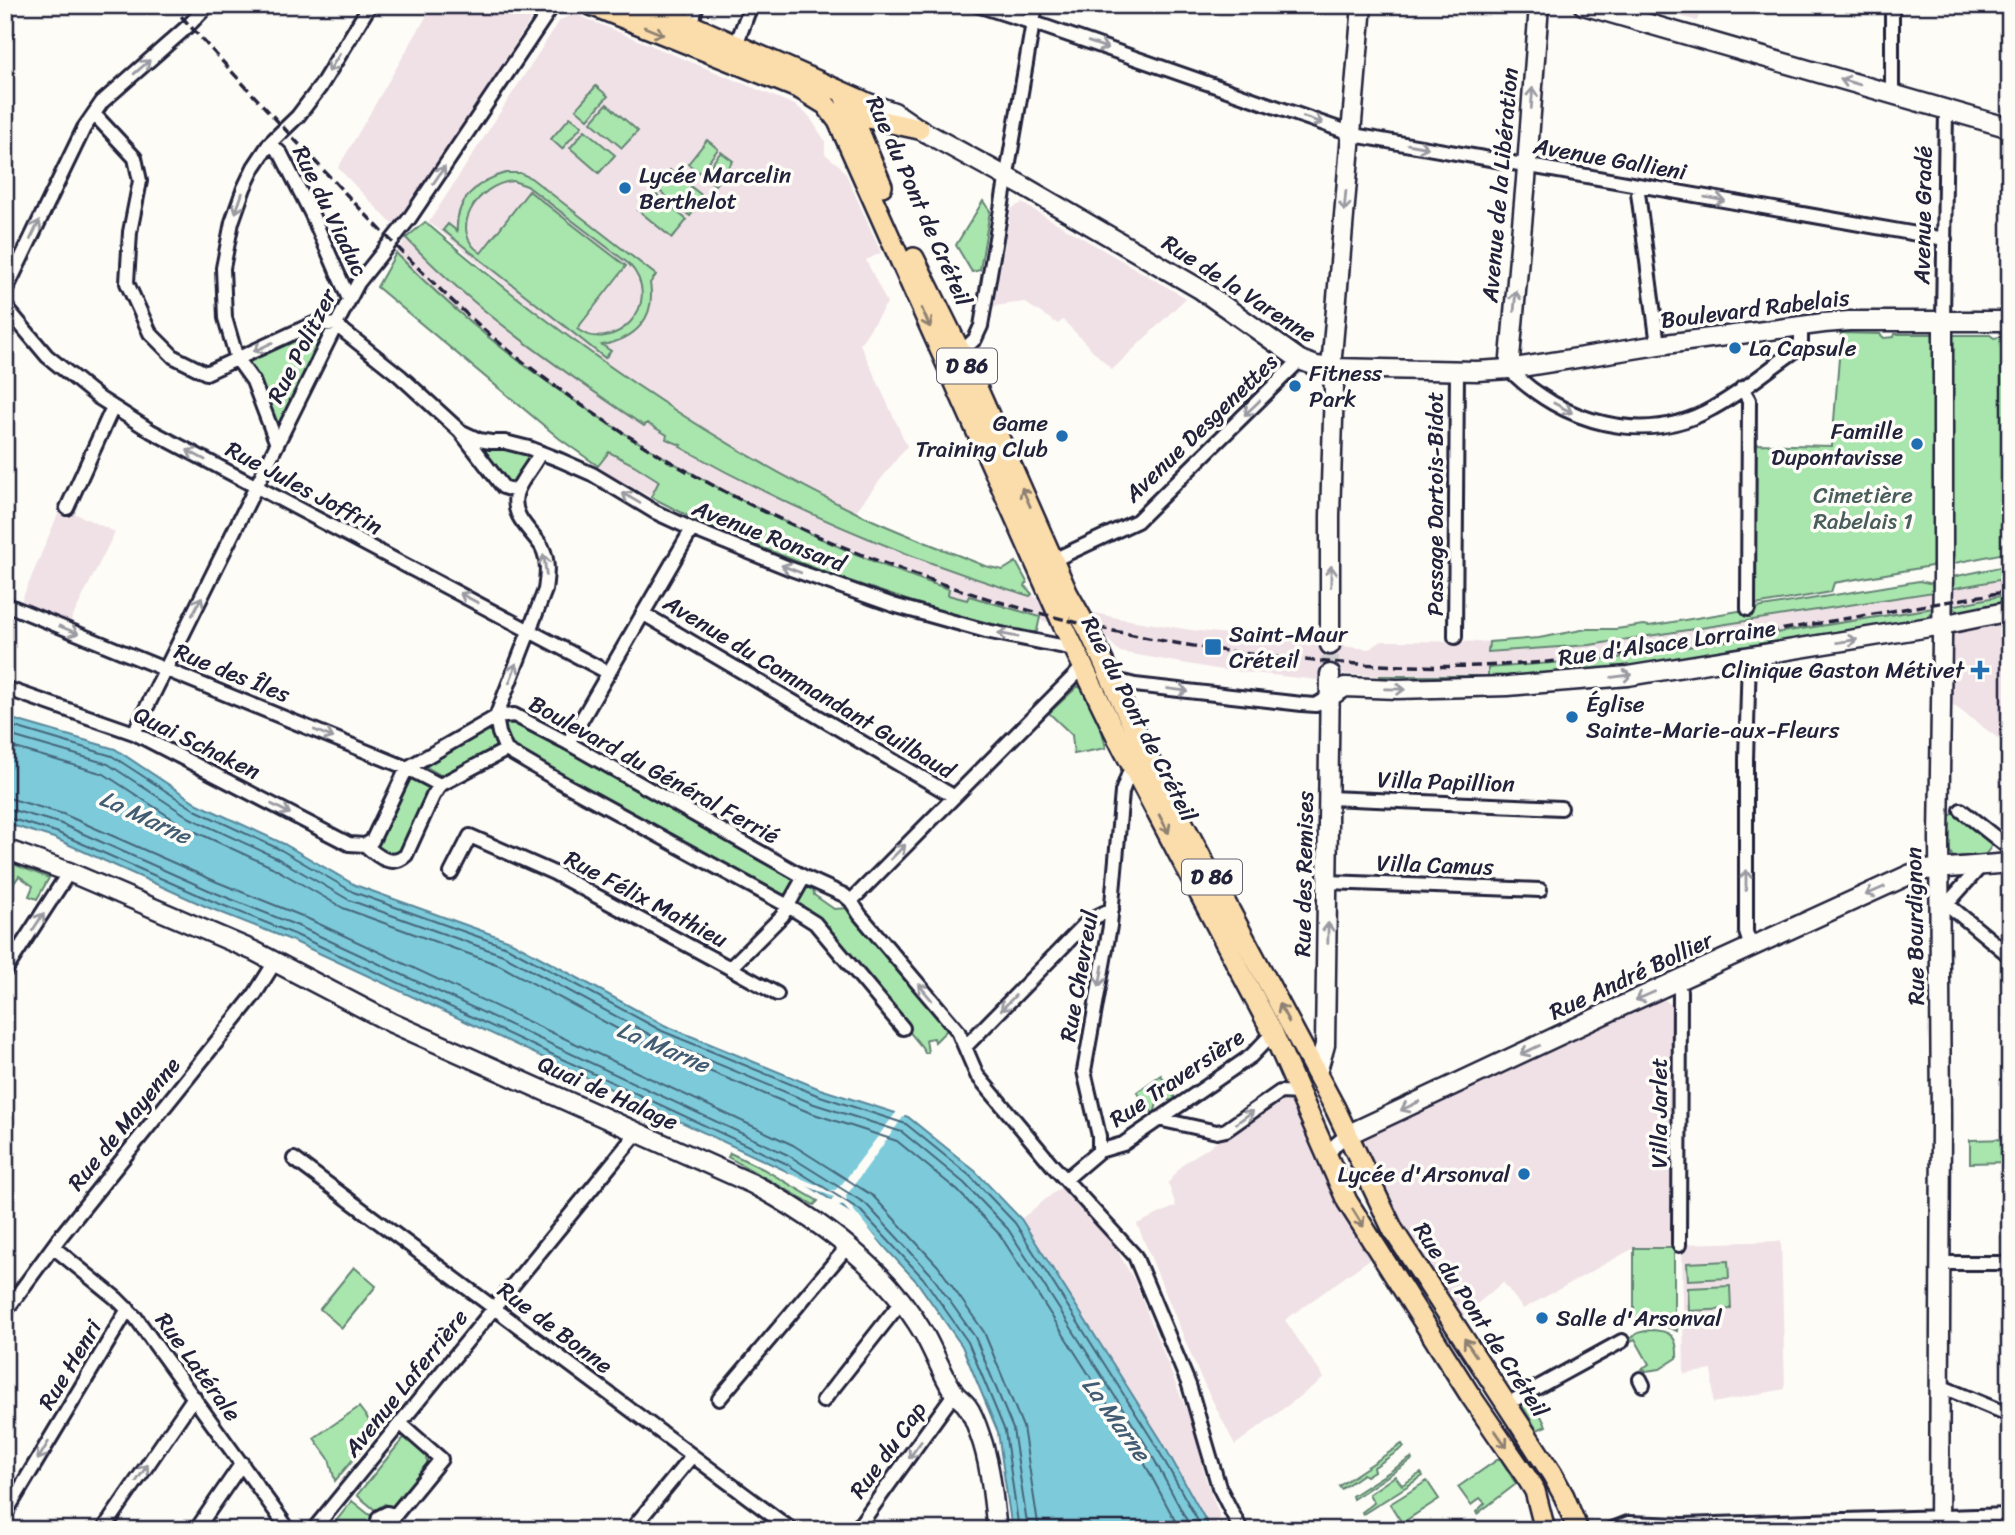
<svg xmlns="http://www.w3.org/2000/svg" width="2015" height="1535" viewBox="0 0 2015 1535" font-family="Sriracha,sans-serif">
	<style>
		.built { fill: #f0e1e6 }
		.green { fill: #a8e6ad; stroke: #658474; stroke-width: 2; fill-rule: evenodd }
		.water { fill: #7dcbda; stroke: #59879a; stroke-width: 2 }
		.pier { fill: #fdfcf7 }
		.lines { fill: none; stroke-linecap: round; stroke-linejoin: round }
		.shore { stroke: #46667b; stroke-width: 2 }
		.secondary-tunnel { stroke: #d1d0d1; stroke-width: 18; stroke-dasharray: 18 9; stroke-linecap: butt }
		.street-casing { stroke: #22223b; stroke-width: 18 }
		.secondary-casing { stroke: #22223b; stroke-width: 23 }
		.primary-casing { stroke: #22223b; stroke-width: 24 }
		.street { stroke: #fdfcf7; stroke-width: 12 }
		.secondary { stroke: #fdfcf7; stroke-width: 18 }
		.primary { stroke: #fbddab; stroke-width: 19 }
		.rail { stroke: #22223b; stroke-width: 3.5; stroke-dasharray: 10 5; stroke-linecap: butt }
		.oneway { stroke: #8e8073 }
		.oneway2 { stroke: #9a9aa2 }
		.poi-dot { fill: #1f6fb2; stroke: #fdfcf7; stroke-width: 2.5 }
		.labels { text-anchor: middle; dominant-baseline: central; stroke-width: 7; stroke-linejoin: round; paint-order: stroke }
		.shield { fill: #fdfcf7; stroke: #646373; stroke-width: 2 }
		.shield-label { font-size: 21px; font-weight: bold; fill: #22223b }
		.street-label { font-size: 23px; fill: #22223b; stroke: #fdfcf7 }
		.poi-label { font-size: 23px; fill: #22223b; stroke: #fdfcf7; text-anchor: start }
		.park-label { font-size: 23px; fill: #4a5d5d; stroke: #fdfcf7 }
		.water-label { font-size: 24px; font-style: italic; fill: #425d73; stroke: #fdfcf7 }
	</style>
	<rect width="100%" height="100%" fill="#fdfcf7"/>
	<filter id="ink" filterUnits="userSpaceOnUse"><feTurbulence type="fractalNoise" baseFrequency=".0143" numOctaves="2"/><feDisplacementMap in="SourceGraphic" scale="14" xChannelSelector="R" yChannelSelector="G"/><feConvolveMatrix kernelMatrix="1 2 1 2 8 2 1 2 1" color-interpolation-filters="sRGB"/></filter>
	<g filter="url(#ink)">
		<path class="built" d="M433,5H540L425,186L395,227L338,168Z
			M1645,5H1702L1697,21Z
			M575,14L795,105L809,116L825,141V154L840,166L846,174L881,253L866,260L887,303L860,344L907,446L855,512L1025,586L1037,599L1117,618L1191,630L1369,649L1382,641L1533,642L1587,629H1616L1644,625L1649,626L1805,602L1919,581L1934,584V591L1950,589L1952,577L2010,565V605L1964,616L1951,606L1934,608L1923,622L1630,670L1380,681V676L1319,673L1318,680L1216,669L1120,652L1105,637L1040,620L1037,631L1032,633L942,612L829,574L712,528L616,479L560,439L377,287L406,238L425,222L531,313L723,445L789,478L728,443L623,376L541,316L429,222L560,20Z
			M1022,203L1186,298L1112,370L1063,320L1058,324L1024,302L994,306L1011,209Z
			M61,507L115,532L69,624L20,604Z
			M2010,619V747L1949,702L1950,638L1956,632Z
			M1662,998L1672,1005L1674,1248H1634L1523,1309L1503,1282L1463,1316L1390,1204L1361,1143L1363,1137Z
			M1282,1100L1291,1103L1348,1225L1370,1259L1285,1320L1324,1378L1235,1445L1199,1374L1137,1224L1176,1206L1168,1183L1184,1163Z
			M1061,1187L1117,1250L1135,1282L1193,1427L1206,1480L1220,1517L1216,1530H1212L1161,1440L1021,1219Z
			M1781,1241L1785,1389L1713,1403L1712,1370L1684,1374L1682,1244Z"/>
		<path class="green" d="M596,86L608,96L588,119L576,109Z
			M607,104L638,131L622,148L591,122Z
			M570,117L582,126L562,149L551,139Z
			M585,130L615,155L599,173L570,148Z
			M707,140L718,149L700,173L688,164Z
			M721,152L733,161L715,185L703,175Z
			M670,170L705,198L690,216L656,188Z
			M506,173H520L531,178L656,275L650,283C656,318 636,339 602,345L611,351L605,358L443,230L448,224L457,231C455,200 478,180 506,173ZM513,181L527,186L629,264C667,305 612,356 577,329L626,266L529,191L481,253C447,231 477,184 513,181Z
			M653,192L687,220L672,238L638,210Z
			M983,201L990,211L980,270L972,272L956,245Z
			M425,222C557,335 701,438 857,513C899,533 943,549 985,566L1003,570L1016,562L1027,582L1025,586L1032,594L1030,596C908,559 792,510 680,447L681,445L666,439L667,435L647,423L644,426C560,369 476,312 406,238Z
			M396,253C497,357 621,438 749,504C814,537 880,567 949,589L948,595L967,600L969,596L1040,617L1037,631L1032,633L942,612L829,574L712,528L651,497L659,481L634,465L609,452L598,466L560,439L377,287Z
			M314,328L318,330L320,337L281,423L274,424L245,362Z
			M1841,333L1880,334L1884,338L1894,337L1895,334H1932L1935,337V562L1931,566L1834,583L1831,592L1755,605V444L1832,446Z
			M1954,335H1990L1994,338L2010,335V552L1955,563L1950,559L1951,337Z
			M479,440L540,453L516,491L503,487L472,448Z
			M2010,565V578L1950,589L1952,577Z
			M1919,581L1934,584V592L1590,645L1488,652L1489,642L1539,638L1587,629H1616L1644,625L1649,626Z
			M2010,594V605L1964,616L1951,606Z
			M1934,608L1923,622L1720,656L1533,679L1380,681V676H1488V668L1617,658Z
			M1078,686C1095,697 1101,728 1106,748L1074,754L1072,735L1049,713Z
			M508,719L528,726L813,886L814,895L834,909L849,908L953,1030H947L935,1042L934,1038L926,1039L928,1053H925L922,1047L826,931L787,899L510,746L446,778L423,765L501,720Z
			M407,775L433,789L400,856L393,858L373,848Z
			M1956,813L1994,843L1985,855L1953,857L1949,850L1948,816Z
			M8,862L49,878L37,899L29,896L33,886L19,876L5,896V866Z
			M1161,1075L1177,1101L1158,1099L1154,1115L1137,1092Z
			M2010,1139V1162L1970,1163V1140Z
			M730,1153L763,1169L818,1201L814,1205L728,1157Z
			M1634,1248H1674V1319L1678,1320L1677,1331L1660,1324L1641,1325L1640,1321H1634Z
			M1728,1261L1729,1278L1688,1280L1687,1263Z
			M354,1267L376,1286L342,1328L320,1309Z
			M1730,1286L1731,1309L1689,1311L1688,1288Z
			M1650,1330C1672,1330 1678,1338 1677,1358L1660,1369L1646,1371L1642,1369L1649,1364L1635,1339L1628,1342L1627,1341L1638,1333Z
			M1532,1398L1546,1426L1537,1430L1521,1404Z
			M359,1407L377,1431L335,1481L329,1459L314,1438Z
			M407,1434L429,1452L426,1459L429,1465L394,1509L385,1504L375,1510L357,1495Z
			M1402,1444L1404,1447L1373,1468L1374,1471L1366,1476L1363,1474L1341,1489L1339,1486Z
			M1411,1458L1412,1460L1353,1499L1352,1496Z
			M1500,1458L1516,1484L1477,1514L1476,1512L1485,1503L1480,1498L1471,1505L1458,1487Z
			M1421,1473L1423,1476L1363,1514L1362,1512L1374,1503L1369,1494L1395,1476L1402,1485Z
			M1427,1481L1439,1499L1402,1523L1390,1504Z
			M352,1501L371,1516L368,1523L371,1530H329Z
			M2000,1522L2001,1530H1949L1955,1524Z"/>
		<path class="water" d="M5,717L115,749L198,804L284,844L355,885L510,941L664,1025L820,1089L908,1117L975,1171L1021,1219L1161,1440L1211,1530H1012L998,1432L962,1346L917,1282L855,1215L782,1169L291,940L207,907L54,838L5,823Z"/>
		<path class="pier" d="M898,1110L906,1113L846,1196L847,1202L885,1249L883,1251L842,1204L837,1208L830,1203L834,1197L794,1181L728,1148L829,1190H835L842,1184Z"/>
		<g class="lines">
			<path class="shore" d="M5,724L112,756L195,810L281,850L353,892L507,947L662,1031L817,1095L906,1124L970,1176L1015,1223L1155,1444L1203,1530
				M5,734L108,764L190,818L277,858L349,900L503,955L658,1039L814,1104L902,1132L964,1183L1008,1229L1148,1448L1192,1530
				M5,745L104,774L185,827L272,867L343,908L499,965L653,1048L811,1113L897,1141L957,1190L1000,1235L1139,1453L1180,1530
				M5,797L63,814L217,882L302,916L793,1145L873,1196L938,1266L984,1332L1023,1427L1039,1530
				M5,808L59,823L213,892L298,926L788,1155L866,1204L930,1273L975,1337L1013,1429L1028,1530
				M5,817L56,832L210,900L294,934L785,1163L860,1210L923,1278L968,1342L1005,1431L1019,1530"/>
			<path class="secondary-tunnel" d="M1330,674V645"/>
			<defs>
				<path id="street" d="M977,5L1043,26L1359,136L1945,239
					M691,25L697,5
					M736,45L751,5
					M1892,94V5
					M94,114L135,158L140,181L130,232L127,283L150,333L174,357L206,373L304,328L316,323L336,325L400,376L460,431L503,487L516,491
					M270,143L281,154L312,215L349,299
					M1637,185L1658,345
					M5,292L84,128L102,102L187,27L208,5
					M5,306L47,356L99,398L151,431L609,673
					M1943,321L1946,109
					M958,355L975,339L981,326L1036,5
					M1509,369C1561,423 1645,447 1713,408C1741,393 1766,371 1792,353L1801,342V326
					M1742,388L1749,400L1748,609
					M462,432L479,440L491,442H505L529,448L560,460L592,474L655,512L692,529L791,569L893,605L986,631L1075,649
					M277,444L253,381L237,359L225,318L223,268L232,222L244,188L254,167L270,143L298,116L320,87L370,5
					M67,508L113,407
					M1047,563L1137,521L1300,360
					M5,604L407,768L440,785
					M644,614L953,796
					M1455,637L1457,371
					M1749,657L1746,759V932L1751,947
					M1111,679L1135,685L1302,704L1316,705L1329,697
					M5,688L134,733L349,844L365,845
					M134,733L336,325L358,283L409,219L553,5
					M568,743L692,529
					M506,750L499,733L496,717L545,590C547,575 549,561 542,547C532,531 511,517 516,495C518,483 534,466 540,453
					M1329,798L1561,808
					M1961,810L2010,849
					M365,845L372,841L407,768L496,717L514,715L568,743L804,877L844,895L851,901L860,915L958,1031L977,1075L1053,1166L1135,1256L1189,1385L1219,1487L1241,1530
					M365,845C378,857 392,868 406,855L433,796L440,785L506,750L566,785L788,906L815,923L903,1028
					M451,873L470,836L554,873L730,968L782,916L804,877
					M1328,882L1540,890
					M851,901L1083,667
					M1940,904H1947L2010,956
					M1947,904L1981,866
					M730,968L777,994
					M5,971L69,872
					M1675,982L1680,991L1679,1245
					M965,1047L1089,920L1112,909
					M1158,1119L1217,1132L1226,1130L1280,1092L1299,1093
					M1099,1151V1136L1084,1071L1110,926L1122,792L1132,764
					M1327,1156L1336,1144L1347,1135
					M294,1159L792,1530
					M1066,1179L1099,1151L1123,1144L1251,1056L1273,1033
					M53,1247L117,1299L136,1318L289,1530
					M1941,1263H2010
					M5,1312L60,1237L255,994L275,962
					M1640,1379L1643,1385
					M1940,1386L2010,1415
					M719,1399L848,1246
					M823,1401L901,1302
					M1507,1404L1622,1341
					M5,1514L128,1309
					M103,1530L194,1397
					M196,1530L242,1463
					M313,1530L637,1133
					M378,1530L377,1525L379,1517L387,1513L395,1515
					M383,1530L441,1459L401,1424
					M631,1530L692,1456
					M856,1530L954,1394
					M1610,1530L1628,1523L1683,1525L2010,1515"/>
				<path id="secondary" d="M1583,5L2010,128
					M863,101L894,112L919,129L1023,186L1200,289L1300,360L1316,366L1331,368L1477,371L1509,369L1658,345L1824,323L1849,321H2010
					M1509,369L1526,180L1539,5
					M1330,645V516L1334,387L1331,368L1362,5
					M1329,697L1345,687L1397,689L1508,686L1628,676L1942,625L2010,611
					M5,849L69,872L254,951L392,1023L753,1184C820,1220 885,1267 924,1334C934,1352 942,1373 953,1391C956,1397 963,1400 967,1406C973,1414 977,1426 980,1435C991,1465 993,1499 997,1530
					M1317,1073L1325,1045L1330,674
					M1347,1135L1613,1010L1911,874L1924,870L2010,863
					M1939,1530L1941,1121L1939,838L1943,575V321"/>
				<path id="primary" d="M591,5L800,89L826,105L838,121L1064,627L1118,739L1273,1033L1347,1201L1470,1395L1527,1478L1535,1491L1545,1530
					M639,5L691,25L863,101L841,119
					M843,93L882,186
					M844,110L859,116L919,129
					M914,258L967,365L1068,594L1089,631L1144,750L1335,1108L1393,1230L1552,1474L1564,1496L1578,1530"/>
			</defs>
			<use href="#street" class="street-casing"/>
			<use href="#secondary" class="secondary-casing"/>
			<use href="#primary" class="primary-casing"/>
			<use href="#street" class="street"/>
			<use href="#secondary" class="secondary"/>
			<use href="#primary" class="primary"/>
			<path class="rail" d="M171,5C229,69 287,132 347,195C395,245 443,295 495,339C760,561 1134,674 1477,666C1581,663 1683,646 1785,629C1860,616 1935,604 2010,591"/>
		</g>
		<defs><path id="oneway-shaft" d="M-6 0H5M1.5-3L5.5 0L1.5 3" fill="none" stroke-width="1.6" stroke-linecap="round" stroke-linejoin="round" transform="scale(1.75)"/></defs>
		<g class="oneway">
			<use href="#oneway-shaft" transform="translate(654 31) rotate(22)"/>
			<use href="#oneway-shaft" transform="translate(926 318) rotate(66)"/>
			<use href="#oneway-shaft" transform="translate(1026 497) rotate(-114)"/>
			<use href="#oneway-shaft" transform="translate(1164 824) rotate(62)"/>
			<use href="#oneway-shaft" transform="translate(1284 1013) rotate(-118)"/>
			<use href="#oneway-shaft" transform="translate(1358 1218) rotate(58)"/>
			<use href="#oneway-shaft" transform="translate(1470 1347) rotate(-124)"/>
			<use href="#oneway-shaft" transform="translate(1501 1439) rotate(55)"/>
		</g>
		<g class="oneway2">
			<use href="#oneway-shaft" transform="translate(1098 45) rotate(19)"/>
			<use href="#oneway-shaft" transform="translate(334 63) rotate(122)"/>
			<use href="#oneway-shaft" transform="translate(142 67) rotate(-41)"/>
			<use href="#oneway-shaft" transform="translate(1850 82) rotate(-164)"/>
			<use href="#oneway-shaft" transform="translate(1532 98) rotate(-86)"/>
			<use href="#oneway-shaft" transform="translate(1313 120) rotate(19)"/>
			<use href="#oneway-shaft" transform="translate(1418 146) rotate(10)"/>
			<use href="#oneway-shaft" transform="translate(439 175) rotate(-56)"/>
			<use href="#oneway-shaft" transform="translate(1715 199) rotate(10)"/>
			<use href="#oneway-shaft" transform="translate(1345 201) rotate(95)"/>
			<use href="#oneway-shaft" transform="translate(239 203) rotate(109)"/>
			<use href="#oneway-shaft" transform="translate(35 230) rotate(-64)"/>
			<use href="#oneway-shaft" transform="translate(1515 301) rotate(-85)"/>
			<use href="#oneway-shaft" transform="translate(263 347) rotate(155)"/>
			<use href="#oneway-shaft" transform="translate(1252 408) rotate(136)"/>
			<use href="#oneway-shaft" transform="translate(1563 408) rotate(28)"/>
			<use href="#oneway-shaft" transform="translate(196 455) rotate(-152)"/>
			<use href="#oneway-shaft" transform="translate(631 498) rotate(-149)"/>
			<use href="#oneway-shaft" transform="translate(545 565) rotate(-97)"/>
			<use href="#oneway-shaft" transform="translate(791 569) rotate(-159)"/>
			<use href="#oneway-shaft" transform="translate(1331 576) rotate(-89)"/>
			<use href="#oneway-shaft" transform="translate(469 598) rotate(-152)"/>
			<use href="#oneway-shaft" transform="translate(197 606) rotate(-63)"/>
			<use href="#oneway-shaft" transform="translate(69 630) rotate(22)"/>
			<use href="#oneway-shaft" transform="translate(1008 635) rotate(-169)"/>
			<use href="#oneway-shaft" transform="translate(1847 641) rotate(-9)"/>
			<use href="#oneway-shaft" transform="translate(513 673) rotate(-70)"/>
			<use href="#oneway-shaft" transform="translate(1622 676) rotate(-7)"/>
			<use href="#oneway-shaft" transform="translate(1395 689) rotate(1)"/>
			<use href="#oneway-shaft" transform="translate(1178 690) rotate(7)"/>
			<use href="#oneway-shaft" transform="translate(324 734) rotate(22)"/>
			<use href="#oneway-shaft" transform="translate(281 809) rotate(27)"/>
			<use href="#oneway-shaft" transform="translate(898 852) rotate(-45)"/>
			<use href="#oneway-shaft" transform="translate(1746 880) rotate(-90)"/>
			<use href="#oneway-shaft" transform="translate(1875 891) rotate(156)"/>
			<use href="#oneway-shaft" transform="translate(38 922) rotate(-57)"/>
			<use href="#oneway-shaft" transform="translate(1328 933) rotate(-89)"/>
			<use href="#oneway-shaft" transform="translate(1101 976) rotate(100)"/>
			<use href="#oneway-shaft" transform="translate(925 992) rotate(-130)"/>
			<use href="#oneway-shaft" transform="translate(1645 996) rotate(156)"/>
			<use href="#oneway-shaft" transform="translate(1008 1003) rotate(134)"/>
			<use href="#oneway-shaft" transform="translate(1530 1050) rotate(155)"/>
			<use href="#oneway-shaft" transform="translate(1410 1106) rotate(155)"/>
			<use href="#oneway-shaft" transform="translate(1245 1117) rotate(-36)"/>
			<use href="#oneway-shaft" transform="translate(915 1450) rotate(126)"/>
			<use href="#oneway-shaft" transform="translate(43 1451) rotate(121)"/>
			<use href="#oneway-shaft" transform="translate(142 1473) rotate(-56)"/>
		</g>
	</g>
	<g class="poi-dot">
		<circle cx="625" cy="188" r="7"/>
		<circle cx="1735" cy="348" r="7"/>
		<circle cx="1295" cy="386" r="7"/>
		<circle cx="1062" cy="436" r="7"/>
		<circle cx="1917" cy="444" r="7"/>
		<rect x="1204" y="638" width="18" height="18" rx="3.5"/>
		<path d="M1976.5 659.5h7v7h7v7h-7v7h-7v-7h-7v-7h7z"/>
		<circle cx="1572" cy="717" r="7"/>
		<circle cx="1524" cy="1174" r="7"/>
		<circle cx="1542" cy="1318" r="7"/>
	</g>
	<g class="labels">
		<g class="shield">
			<rect x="937" y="348.5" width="60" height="35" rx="5"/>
			<rect x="1182" y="859.5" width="60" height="35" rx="5"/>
		</g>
		<g class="shield-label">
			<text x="967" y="366">D 86</text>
			<text x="1212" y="877">D 86</text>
		</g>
		<g class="street-label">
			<text transform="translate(1610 159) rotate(10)">Avenue Gallieni</text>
			<text transform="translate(1500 185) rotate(-85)">Avenue de la Libération</text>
			<text transform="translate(919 201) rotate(66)">Rue du Pont de Créteil</text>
			<text transform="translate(330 211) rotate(64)">Rue du Viaduc</text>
			<text transform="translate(1923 215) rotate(-89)">Avenue Gradé</text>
			<text transform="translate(1239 289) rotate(33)">Rue de la Varenne</text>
			<text transform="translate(1755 309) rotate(-7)">Boulevard Rabelais</text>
			<text transform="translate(302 346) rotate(-63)">Rue Politzer</text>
			<text transform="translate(1201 428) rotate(-44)">Avenue Desgenettes</text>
			<text transform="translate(304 488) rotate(28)">Rue Jules Joffrin</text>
			<text transform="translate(1435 504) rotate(-90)">Passage Dartois-Bidot</text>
			<text transform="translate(769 536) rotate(21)">Avenue Ronsard</text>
			<text transform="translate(1667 643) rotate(-8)">Rue d'Alsace Lorraine</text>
			<text transform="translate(232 673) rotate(22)">Rue des Îles</text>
			<text transform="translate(809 687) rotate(31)">Avenue du Commandant Guilbaud</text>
			<text transform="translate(1139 719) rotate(63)">Rue du Pont de Créteil</text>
			<text transform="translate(197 743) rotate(26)">Quai Schaken</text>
			<text transform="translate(654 770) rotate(29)">Boulevard du Général Ferrié</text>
			<text transform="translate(1446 782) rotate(2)">Villa Papillion</text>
			<text transform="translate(1435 865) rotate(2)">Villa Camus</text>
			<text transform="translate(1304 874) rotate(-89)">Rue des Remises</text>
			<text transform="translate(646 899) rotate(28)">Rue Félix Mathieu</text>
			<text transform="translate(1915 926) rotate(-91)">Rue Bourdignon</text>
			<text transform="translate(1079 976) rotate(-80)">Rue Chevreul</text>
			<text transform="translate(1631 976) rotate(-25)">Rue André Bollier</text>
			<text transform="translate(1177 1078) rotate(-34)">Rue Traversière</text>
			<text transform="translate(608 1093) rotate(24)">Quai de Halage</text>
			<text transform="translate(1659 1113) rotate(-90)">Villa Jarlet</text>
			<text transform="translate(124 1124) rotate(-51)">Rue de Mayenne</text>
			<text transform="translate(1481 1320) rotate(57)">Rue du Pont de Créteil</text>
			<text transform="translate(555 1328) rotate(37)">Rue de Bonne</text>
			<text transform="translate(70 1365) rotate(-59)">Rue Henri</text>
			<text transform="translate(198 1367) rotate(54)">Rue Latérale</text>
			<text transform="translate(406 1383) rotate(-51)">Avenue Laferrière</text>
			<text transform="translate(888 1450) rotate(-54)">Rue du Cap</text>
		</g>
		<g class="poi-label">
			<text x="639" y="175">Lycée Marcelin<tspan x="639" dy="26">Berthelot</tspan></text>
			<text x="1749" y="348">La Capsule</text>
			<text x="1309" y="373">Fitness<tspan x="1309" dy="26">Park</tspan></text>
			<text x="1048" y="423" text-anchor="end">Game<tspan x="1048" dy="26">Training Club</tspan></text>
			<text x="1903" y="431" text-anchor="end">Famille<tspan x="1903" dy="26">Dupontavisse</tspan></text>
			<text x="1229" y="634">Saint-Maur<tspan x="1229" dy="26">Créteil</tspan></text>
			<text x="1964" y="670" text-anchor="end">Clinique Gaston Métivet</text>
			<text x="1586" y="704">Église<tspan x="1586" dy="26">Sainte-Marie-aux-Fleurs</tspan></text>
			<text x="1510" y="1174" text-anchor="end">Lycée d'Arsonval</text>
			<text x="1556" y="1318">Salle d'Arsonval</text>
		</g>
		<g class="park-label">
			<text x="1863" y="495">Cimetière<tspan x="1863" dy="26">Rabelais 1</tspan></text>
		</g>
		<g class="water-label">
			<text transform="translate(145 817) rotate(25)">La Marne</text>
			<text transform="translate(663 1047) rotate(23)">La Marne</text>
			<text transform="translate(1116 1419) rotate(54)">La Marne</text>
		</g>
	</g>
	<rect width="2015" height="1535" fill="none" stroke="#fdfcf7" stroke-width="28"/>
	<rect x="14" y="14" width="1987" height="1507" fill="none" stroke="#22223b" stroke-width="2.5" filter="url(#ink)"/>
</svg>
